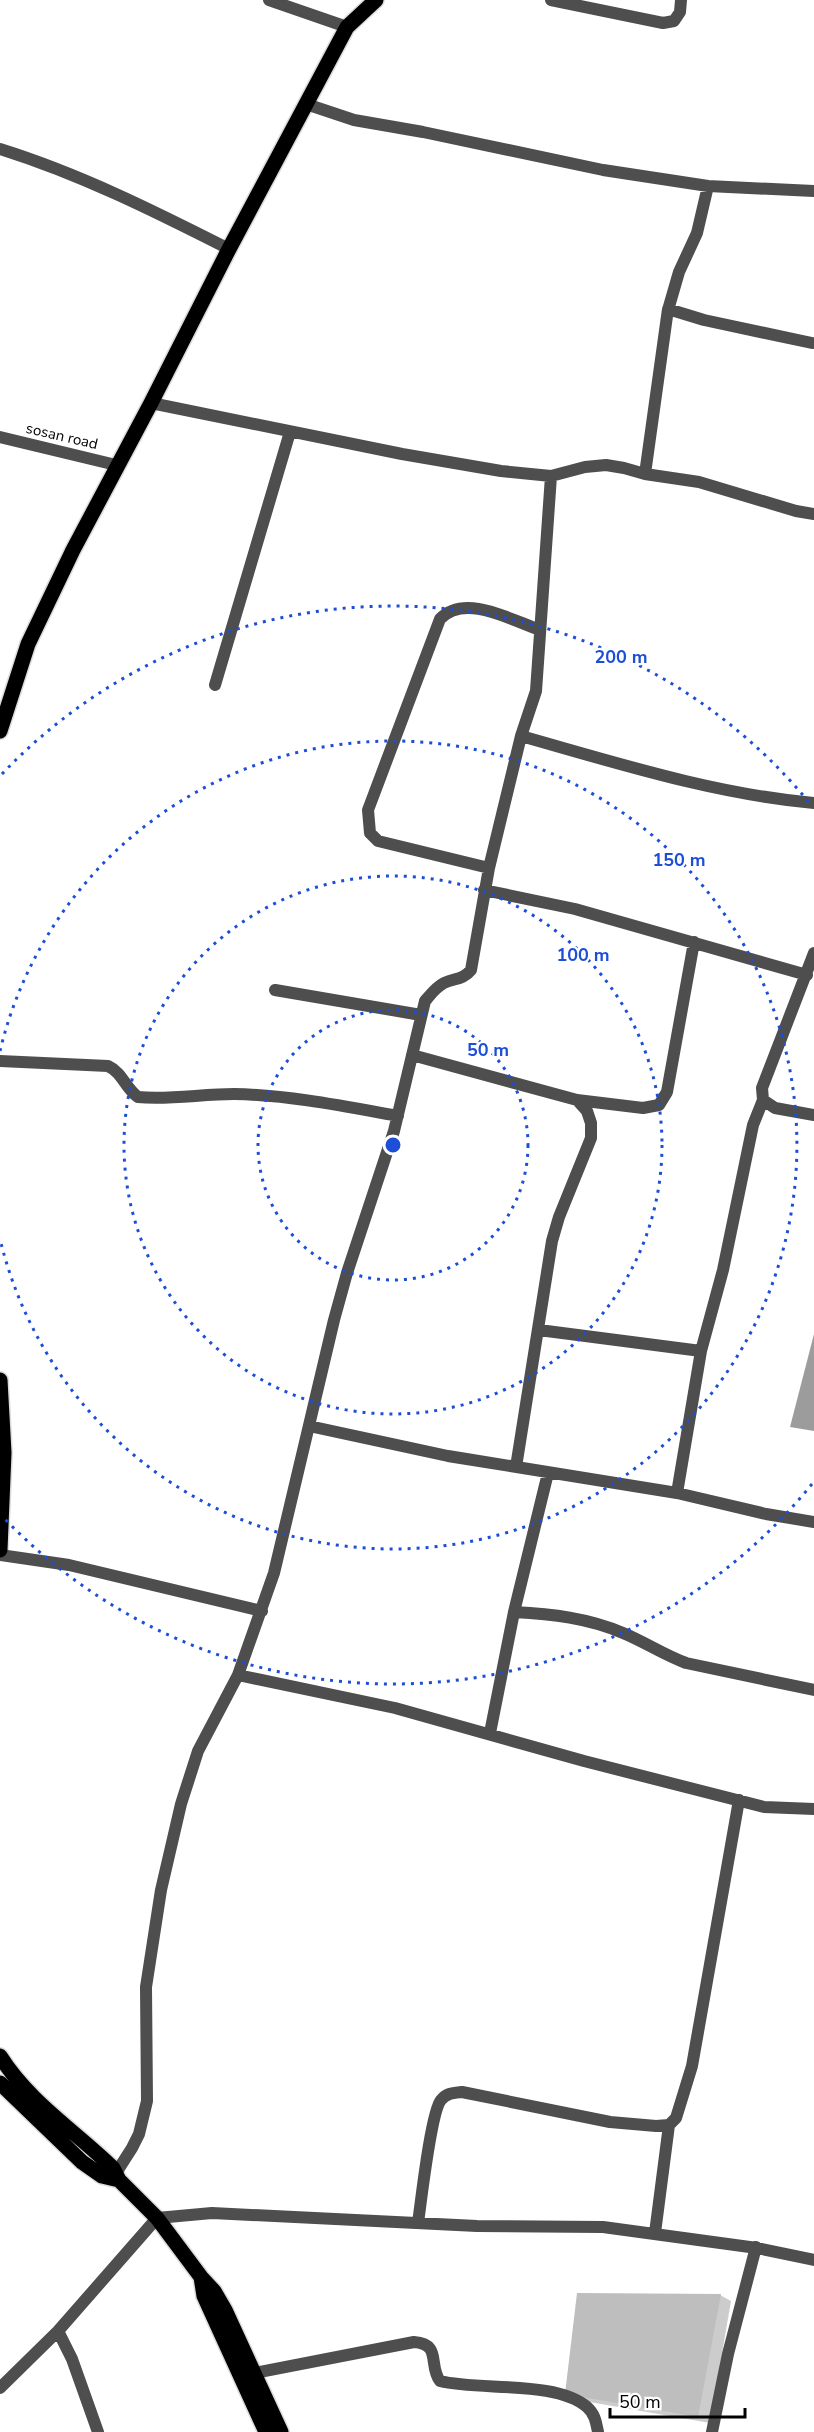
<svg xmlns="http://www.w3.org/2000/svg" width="814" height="2432" viewBox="0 0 814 2432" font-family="'Nunito Sans',sans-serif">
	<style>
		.water { fill: #9c9c9c }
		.shadow { fill: #0003 }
		.building { fill: #bebebe }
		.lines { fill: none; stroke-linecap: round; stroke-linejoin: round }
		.primary-casing { stroke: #dbdbdb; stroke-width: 18 }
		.minor { stroke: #4e4e4e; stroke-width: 12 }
		.primary { stroke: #000; stroke-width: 15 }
		.ring { fill: none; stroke: #1d4ed8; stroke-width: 3; stroke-dasharray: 3 6 }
		.labels { text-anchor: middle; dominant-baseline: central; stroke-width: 4.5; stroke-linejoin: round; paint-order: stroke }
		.street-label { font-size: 15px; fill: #000; stroke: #fff }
		.centre { fill: #1d4ed8; stroke: #fff; stroke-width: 3 }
		.ring-label { font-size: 18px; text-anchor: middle; font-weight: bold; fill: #1d4ed8; stroke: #fff; stroke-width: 4.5; stroke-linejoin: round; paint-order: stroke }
	</style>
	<rect width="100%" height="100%" fill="#fff"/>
	<path class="water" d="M814,1334V1431L790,1427Z"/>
	<path class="shadow" d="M720,2295L731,2301L710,2423L578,2400Z"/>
	<path class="building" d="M577,2293L721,2294L698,2417L565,2394Z"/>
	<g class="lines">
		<defs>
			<path id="primary" d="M0,731L28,644L73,550L151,403L229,249L347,27L376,0
				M0,1380L4,1453L0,1550
				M0,2056C29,2102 75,2131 113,2168L119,2180L157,2218L201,2277L214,2291L225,2310L281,2432
				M0,2083L82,2162L102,2176L119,2180
				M201,2277L204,2296L266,2432"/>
		</defs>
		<use href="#primary" class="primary-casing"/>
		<path class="minor" d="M269,0L347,27
			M551,0L663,23L674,21L680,12L681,0
			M306,104L354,120L423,132L603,170L708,186L814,191
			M0,149C80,174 154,211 229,249
			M668,310L679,272L697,233L708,186
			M151,403L402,454L501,471L551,476L585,467L606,465L624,468L645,474L699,482L796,511L814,514
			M0,437L116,465
			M645,474L668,309L704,320L812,343
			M215,685L290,432
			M521,736C617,763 714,794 814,803
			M489,868L378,841L370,833L368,810L440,619C465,593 511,620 540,630
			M484,890L575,909L807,975
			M814,953L762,1088L763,1100L775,1108L814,1115
			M275,990L421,1015
			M412,1055L577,1100L587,1111L591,1123V1138L559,1217L552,1241L516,1467
			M0,1061L108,1066C123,1073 125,1088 138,1097C169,1100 202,1094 234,1094C289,1095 343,1106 398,1116
			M577,1100L643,1108L659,1105L667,1092L694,942
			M539,1330L701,1351L723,1270L753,1125L763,1100
			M309,1426L448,1456L677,1493L766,1514L814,1522
			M677,1493L701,1351
			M0,1555L69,1565L262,1611
			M514,1612C552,1614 588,1618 623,1633C645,1642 664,1655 686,1663L814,1690
			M238,1675L395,1708L584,1761L764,1807L814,1809
			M490,1733L514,1612L548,1473
			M116,2173L132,2148L139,2134L147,2101L146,1987L161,1890L181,1804L198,1751L238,1675L274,1573L334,1320L347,1273L394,1131L425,1001C431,994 436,987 444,983C454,978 463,980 471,970L489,868L521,736L536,691L551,476
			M418,2223C421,2202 431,2112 441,2100C447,2093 453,2093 462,2092L610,2122L656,2126L669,2125L676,2118L692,2066L739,1800
			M655,2233L669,2125
			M58,2331L72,2359L98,2432
			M254,2373L414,2342C442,2344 428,2365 440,2381C479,2391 556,2380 587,2407C595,2414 596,2422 598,2432
			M0,2388L58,2331L157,2218L212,2213L477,2226L603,2227L757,2248L814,2260
			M712,2432L728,2354L756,2247"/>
		<use href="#primary" class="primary"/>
	</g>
	<g class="ring">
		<circle cx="393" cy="1145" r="135"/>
		<circle cx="393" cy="1145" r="269"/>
		<path d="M0 1051A404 404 0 1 1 0 1239"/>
		<path d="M812 1484A539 539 0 0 1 2 1516M2 774A539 539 0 0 1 812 806"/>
	</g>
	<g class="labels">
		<g class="street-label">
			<text transform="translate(62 436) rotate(13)">sosan road</text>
		</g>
	</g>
	<circle cx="393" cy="1145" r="9" class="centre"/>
	<g class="ring-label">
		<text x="621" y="663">200 m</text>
		<text x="679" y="866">150 m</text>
		<text x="583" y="961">100 m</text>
		<text x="488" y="1056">50 m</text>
	</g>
	<path d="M610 2408v9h135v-9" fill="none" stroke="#000000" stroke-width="3"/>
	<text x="619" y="2408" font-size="18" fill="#000000" stroke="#ffffff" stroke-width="4.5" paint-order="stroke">50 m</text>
</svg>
